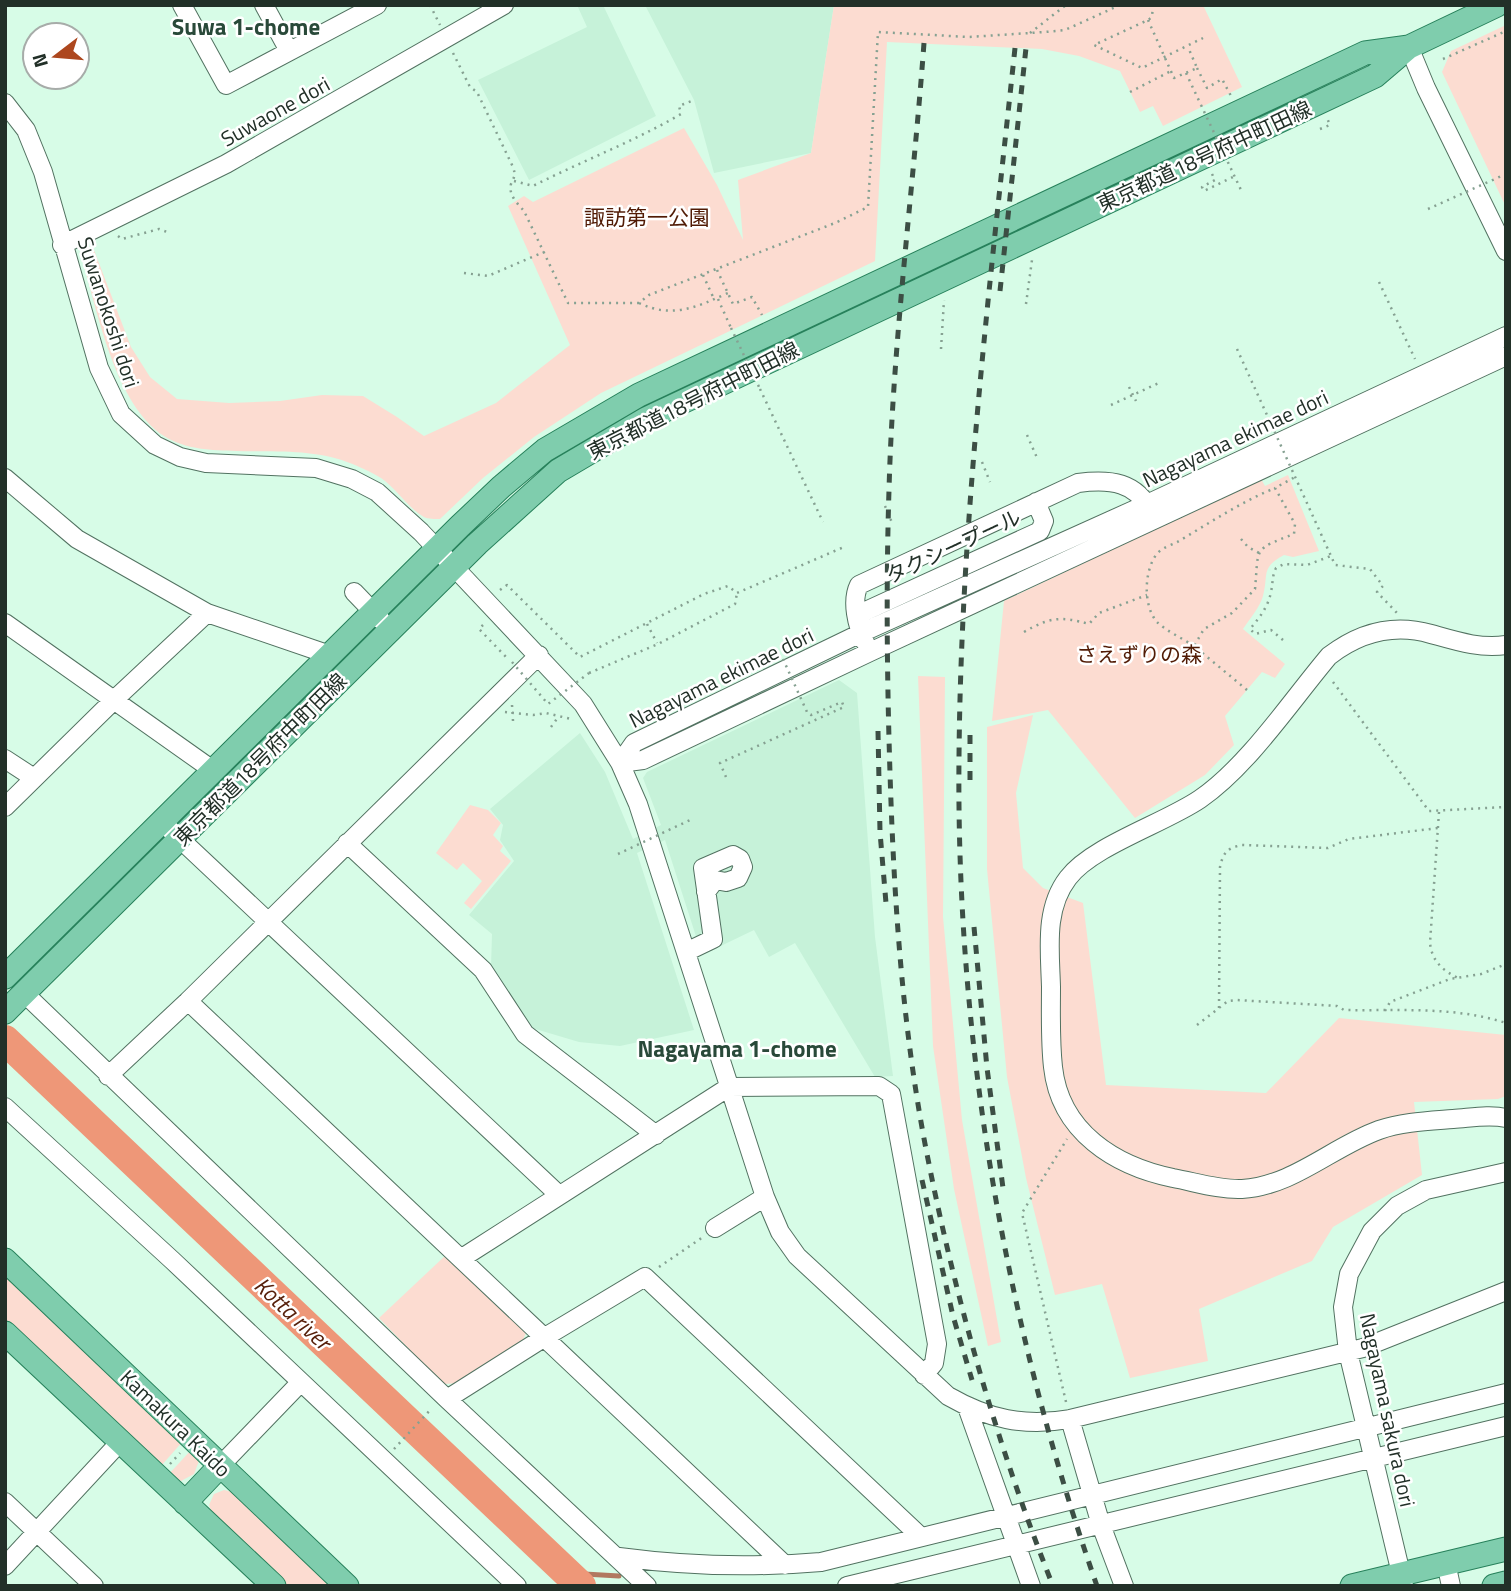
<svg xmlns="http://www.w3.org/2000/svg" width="1511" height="1591" viewBox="0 0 1511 1591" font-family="'Titillium Web','Noto Sans JP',sans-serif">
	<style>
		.built { fill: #c6f2d9 }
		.green { fill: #fcdcd1 }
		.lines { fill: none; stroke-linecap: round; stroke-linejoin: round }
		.stream { stroke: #b17860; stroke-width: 5 }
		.river { stroke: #ee9778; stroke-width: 30 }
		.minor-casing { stroke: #527261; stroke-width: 20 }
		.major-casing { stroke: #27815b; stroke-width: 25 }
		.path { stroke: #86a192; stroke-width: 2.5; stroke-dasharray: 2 5; stroke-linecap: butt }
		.minor { stroke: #fff; stroke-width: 18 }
		.major { stroke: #7fcdad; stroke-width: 23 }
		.rail { stroke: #3c4e44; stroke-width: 5; stroke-dasharray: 9 9; stroke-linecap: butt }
		.path-bridge { stroke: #86a192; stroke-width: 2.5; stroke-dasharray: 2 5; stroke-linecap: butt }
		.labels { text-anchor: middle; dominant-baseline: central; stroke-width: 5; stroke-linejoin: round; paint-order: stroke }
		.street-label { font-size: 21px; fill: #223028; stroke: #fff }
		.park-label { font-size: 21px; fill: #511b05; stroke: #fff }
		.neighbourhood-label { font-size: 23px; font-weight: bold; fill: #294939; stroke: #fff }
		.water-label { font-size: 23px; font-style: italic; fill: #57200b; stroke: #fff }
	</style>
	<rect width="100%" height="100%" fill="#d7fce7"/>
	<path class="built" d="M577,5H603L656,116L529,180L478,80L587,27Z
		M645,5H834L811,153L714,173L694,100Z
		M839,680L857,693L875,937L893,1076L875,1077L795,943L769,957L754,930L702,955L665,840L637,853L694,1030L620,1046L579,1042L532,1028L491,967L492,934L469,915L514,861L500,840L503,825L490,809L580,733L605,772L633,839L661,825L643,778L647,772Z"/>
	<path class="green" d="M834,5H1203L1242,87L1163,126L1153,106L1140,112L1120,71L1079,56L1042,49L887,42L875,261L601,393L534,437L483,478L440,519C435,519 428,519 424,517C408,508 396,488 381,478C371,472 358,466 347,462C314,449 271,452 236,451C212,450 186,450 164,436C116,405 98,315 83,262L94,250L131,347L150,377L177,399L229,403L280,401L322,395L363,396L397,417L424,436L496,403L570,345L508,206L524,196L533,202L684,128L717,185L743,240L738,180L811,153Z
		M1506,25V207L1442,72L1451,51Z
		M1288,475L1319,551L1293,557L1284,555C1260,568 1269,574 1263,596C1260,607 1249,620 1243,629L1285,664L1275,678L1262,672L1225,716L1234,745L1205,775L1135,818L1048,710L992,721L1004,601L1261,479L1265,486Z
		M918,676L945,677L943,917L962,1120L1001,1342L988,1346L954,1189L933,1046Z
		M1033,715L1016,793L1023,868L1043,888L1083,903L1106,1085L1266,1093L1339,1018L1506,1035V1096L1498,1099L1414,1102L1422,1175L1333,1227L1312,1261L1199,1309L1208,1361L1130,1378L1102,1284L1055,1295L1026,1178L1007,1077L987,869V727Z
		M470,805L488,810L501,823L493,835L503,846L500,851L511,861L471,909L464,903L482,881L463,863L457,870L436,853Z
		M447,1254L526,1333L522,1342L462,1383L443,1384L379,1318Z
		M5,1272L184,1440L161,1466L5,1319Z
		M193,1448L199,1461L194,1474L181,1481L168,1475Z
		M224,1490L236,1493L333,1586H287L213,1516L209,1505L214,1494Z"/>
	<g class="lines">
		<path class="stream" d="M567,1573L619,1576"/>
		<path class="river" d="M5,1040L581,1586"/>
		<defs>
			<path id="minor" d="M182,5L226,85L377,5
				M264,5L289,51
				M1409,47L1426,88L1506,251
				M5,103L26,130L43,172L99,368L121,414L155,445L180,457L206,463L316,468L352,479L377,492L421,532L583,704L620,763L638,804L765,1197L780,1232L797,1256L948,1396C988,1419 1024,1427 1070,1419L1363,1348L1506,1291
				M62,245L226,164L504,5
				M5,478L77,539L207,613L330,655
				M354,592L381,620
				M857,615L1040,531L1044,521L1036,502
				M5,623L214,771
				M865,642C857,626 851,601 859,585L1078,483C1110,479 1137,481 1152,514
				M1506,645C1480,649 1456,641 1431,634C1393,623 1359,633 1329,656C1291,701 1248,766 1200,799C1165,823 1092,846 1068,878C1044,909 1050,950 1051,987C1051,1013 1050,1040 1053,1067C1060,1132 1115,1166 1173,1178C1195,1182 1219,1190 1242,1189C1293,1186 1332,1147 1379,1130C1402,1122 1428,1121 1453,1119C1470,1118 1489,1114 1506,1118
				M5,759L34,778
				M620,763L634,743L861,633L1147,504L1506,336
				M620,763L643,760L870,652L1506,356
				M5,807L115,699L207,613
				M162,822L559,1195
				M347,843L483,970L525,1034L656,1135
				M686,952L713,939L703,868L733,855L740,859L743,867L738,878L726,882L715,880L706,892
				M24,993L447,1399L647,1586
				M188,1001L785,1565
				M108,1076L188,1001L539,655
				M5,1107L172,1260L517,1586
				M715,1228L765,1197
				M462,1258L729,1087L879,1086L891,1094L937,1344L934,1363L924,1375
				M447,1399L545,1337L645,1277L921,1537
				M967,1407L1031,1586
				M1070,1419L1101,1525L1124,1586
				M220,1466L300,1383
				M5,1502L94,1586
				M619,1557C687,1566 752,1568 821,1562L1506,1393
				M1446,1563L1451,1586
				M5,1566L120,1442
				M847,1586L1506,1426
				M1404,1586L1348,1352L1343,1307L1349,1274L1372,1231L1397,1206L1426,1190L1506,1172"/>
			<path id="major" d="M5,977L460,526L501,487L545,450L639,395L1365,53L1409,47
				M5,1012L477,544L558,471L646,419L1375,76L1409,47L1497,5
				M5,1260L347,1586
				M5,1333L274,1586
				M185,1503L220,1466
				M1352,1586L1506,1549
				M1494,1586L1506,1583"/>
		</defs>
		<use href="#minor" class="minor-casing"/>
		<use href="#major" class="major-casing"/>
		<path class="path" d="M430,5L440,25
			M1153,5L1152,17L1148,20L1094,45L1142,68L1203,38
			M1148,20L1174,78L1197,68L1188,47
			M1030,33L1066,5
			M453,53L470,87L477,92L513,167C516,176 514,177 511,184C508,195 518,204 524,211L568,303H639L649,295L835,223L868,207L878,32L969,37L1045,32L1065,30L1120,5
			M1443,59L1506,31
			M1197,68L1207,88L1222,79L1231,96
			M1186,73L1201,105
			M1130,92L1171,71
			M1320,129L1330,125L1327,118
			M1212,174L1215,180L1202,187L1204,191L1235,176
			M514,181L533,186C582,161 633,142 681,114L679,106L694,100
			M118,236L122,239L159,229L167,232
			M717,270L733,304L752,297L762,315
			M464,273L488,276L544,252
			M703,275L714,299
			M1379,282L1415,359
			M718,299L731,328
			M639,303C672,319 697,307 728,293
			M1026,304L1032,260
			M941,349L944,300
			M1129,387L1136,401
			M760,389L823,522
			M1111,405L1161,382
			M1027,435L1038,460
			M1256,435L1254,430L1270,423
			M982,462L990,482
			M885,506L893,525
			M1241,539L1248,547L1259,553
			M500,590L507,585L580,657L704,594L728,586L737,593L844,547
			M647,624L657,643
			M483,625L479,629L509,660
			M1024,632C1050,617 1061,616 1089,624L1099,613L1147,595
			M1283,640L1271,630L1255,634L1250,629C1260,617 1268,607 1271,592C1273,583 1272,576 1276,568L1284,564L1307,565L1331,556L1335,565L1370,569L1383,586L1377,592L1397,613
			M1194,646C1182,638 1166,631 1157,622C1143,606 1144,572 1156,555C1162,547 1172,545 1179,541C1211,522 1241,502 1275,488
			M589,673L658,644L735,604L737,593
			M1333,682L1429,811L1506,807
			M1247,690L1194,646L1204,629L1232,613L1255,589C1259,547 1252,550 1294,534L1295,524L1275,488L1295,477
			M512,705L513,721
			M505,712L533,715L546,713L571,719
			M551,727L559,716
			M726,777L720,763L844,707L842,702L811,715L807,712
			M1439,812L1430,943C1432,961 1442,970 1458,978
			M1219,1008L1220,867C1223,853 1227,848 1242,845L1328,848L1349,839L1438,828
			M1385,1011L1390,1002L1450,979L1481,974L1506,964
			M1197,1025L1228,1001L1237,1000L1337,1006L1344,1010C1398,1011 1454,1006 1506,1023
			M659,1267L703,1237
			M1066,1402L1022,1213L1067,1139
			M394,1449L432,1408
			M170,1464L180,1453"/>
		<use href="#minor" class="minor"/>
		<use href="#major" class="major"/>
		<path class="rail" d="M924,43C913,192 893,341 889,490C886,584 887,679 890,773C894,899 902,1025 926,1149C955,1298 997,1445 1053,1586
			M1015,48C990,283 961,520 959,757C956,1038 1004,1320 1097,1586
			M1000,291L1026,48
			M878,731L880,832L886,903
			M970,780V728
			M974,927L987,1068L1003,1188
			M922,1180L953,1316L972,1380"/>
		<path class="path-bridge" d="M1201,105L1241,190
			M1428,209L1506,174
			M731,328L760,389
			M1237,349L1331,556
			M783,659L807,712
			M512,662L548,704L589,673
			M618,854L690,820"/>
	</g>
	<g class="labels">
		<g class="street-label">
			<text transform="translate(275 111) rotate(-29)">Suwaone dori</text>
			<text transform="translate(1204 156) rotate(-25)">東京都道18号府中町田線</text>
			<text transform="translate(109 312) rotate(72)">Suwanokoshi dori</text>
			<text transform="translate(693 400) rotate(-27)">東京都道18号府中町田線</text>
			<text transform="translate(1235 438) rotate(-25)">Nagayama ekimae dori</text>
			<text transform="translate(953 546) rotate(-25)">タクシープール</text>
			<text transform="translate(721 677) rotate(-26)">Nagayama ekimae dori</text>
			<text transform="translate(260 759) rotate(-45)">東京都道18号府中町田線</text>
			<text transform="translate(1388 1410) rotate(78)">Nagayama sakura dori</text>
			<text transform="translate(176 1423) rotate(44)">Kamakura Kaido</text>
		</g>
		<g class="park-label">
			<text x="647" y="217">諏訪第一公園</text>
			<text x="1139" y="654">さえずりの森</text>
		</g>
		<g class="neighbourhood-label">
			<text x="246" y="26">Suwa 1-chome</text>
			<text x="737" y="1048">Nagayama 1-chome</text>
		</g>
		<g class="water-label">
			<text transform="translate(293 1313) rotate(43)">Kotta river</text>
		</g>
	</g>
	<rect width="1511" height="1591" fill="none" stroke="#223028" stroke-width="14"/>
	<g transform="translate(56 56) rotate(254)"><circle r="33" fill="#ffffff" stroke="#a7aca9" stroke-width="2"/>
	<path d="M0-5L12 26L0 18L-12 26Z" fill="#ad471e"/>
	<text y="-10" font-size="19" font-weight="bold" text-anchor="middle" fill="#223028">N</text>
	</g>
</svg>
